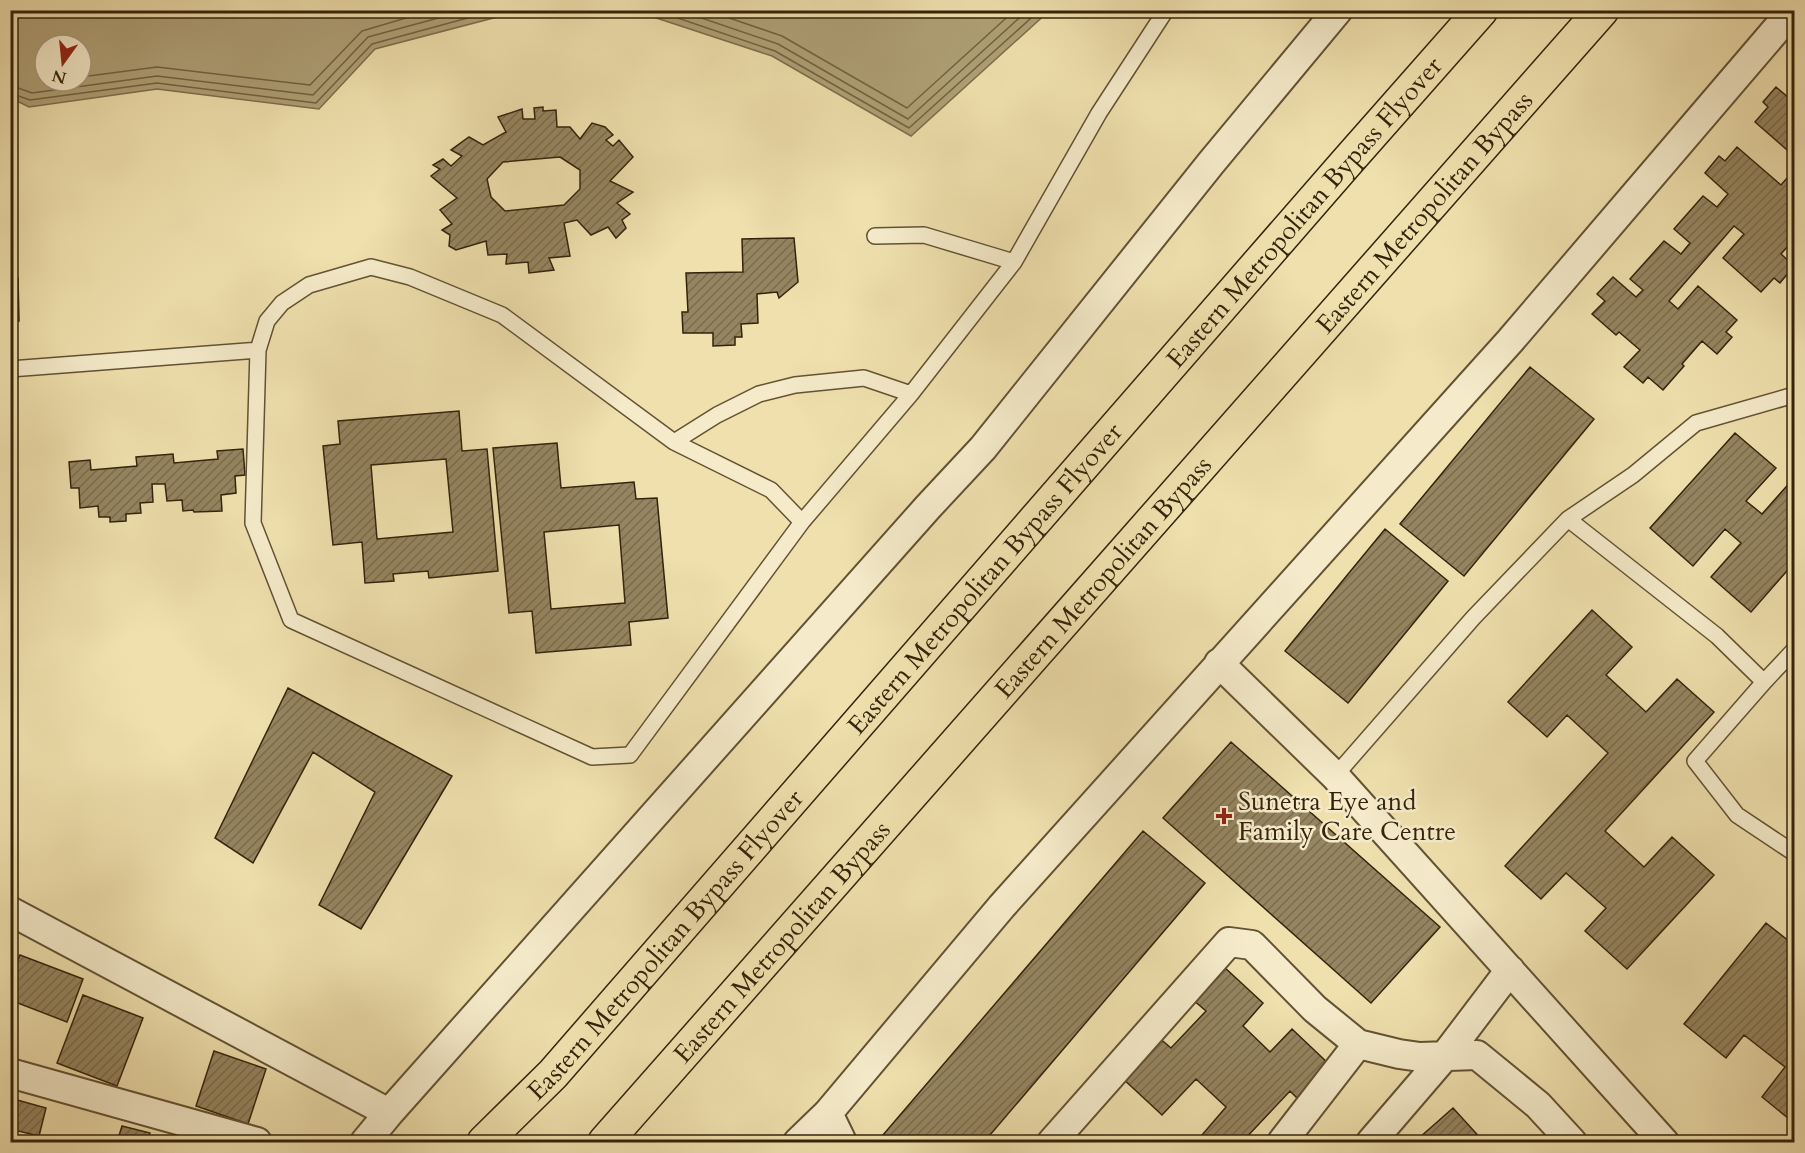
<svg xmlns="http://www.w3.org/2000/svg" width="1805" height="1153" viewBox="0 0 1805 1153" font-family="Cardo,serif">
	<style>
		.water { fill: #afa076; stroke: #7e6e4c; stroke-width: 1.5; fill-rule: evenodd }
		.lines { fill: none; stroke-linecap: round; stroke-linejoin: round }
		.shore { stroke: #726241; stroke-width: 1.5 }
		.building { fill: url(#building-hatch); stroke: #34230c; stroke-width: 1.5; fill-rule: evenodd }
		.service-casing { stroke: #635234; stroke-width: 18 }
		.minor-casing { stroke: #635234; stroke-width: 32 }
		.primary-casing { stroke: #34230c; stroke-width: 36 }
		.service { stroke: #f5ebca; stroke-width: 15 }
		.minor { stroke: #f5ebca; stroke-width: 28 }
		.primary { stroke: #efe0ad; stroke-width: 33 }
		.poi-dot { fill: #8f2418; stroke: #f5ebca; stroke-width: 2 }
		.labels { text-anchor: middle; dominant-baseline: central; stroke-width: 5; stroke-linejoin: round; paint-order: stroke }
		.street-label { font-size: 26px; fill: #34230c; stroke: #f5ebca }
		.poi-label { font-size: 26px; fill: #34230c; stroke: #f5ebca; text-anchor: start }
	</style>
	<defs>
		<pattern id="building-hatch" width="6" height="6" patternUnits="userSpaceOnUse" patternTransform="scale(1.5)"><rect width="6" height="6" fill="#958560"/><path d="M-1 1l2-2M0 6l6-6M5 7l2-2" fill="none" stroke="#7a6c4e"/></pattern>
	</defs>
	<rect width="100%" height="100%" fill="#efe0ad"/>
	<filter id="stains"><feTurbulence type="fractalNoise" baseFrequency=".00333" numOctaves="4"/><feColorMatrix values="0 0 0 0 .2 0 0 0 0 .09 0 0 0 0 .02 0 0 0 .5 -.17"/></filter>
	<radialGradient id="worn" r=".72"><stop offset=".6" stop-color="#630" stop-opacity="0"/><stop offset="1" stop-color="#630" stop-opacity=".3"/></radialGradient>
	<path class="water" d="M10,11L11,10L520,11L375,49L319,109L157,89L29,107L11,98ZM45,45H81V81H45Z
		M635,11H1049L911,136L772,56Z"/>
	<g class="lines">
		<path class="shore" d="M654,10L775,51L909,128L1040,10
			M678,10L778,44L908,119L1028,10
			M706,10L782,36L907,108L1015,10
			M81,77L157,67L310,85L362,31L433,10
			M10,85L32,93L157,76L313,95L368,37L468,10
			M10,93L30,100L157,83L316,103L372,44L497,10"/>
	</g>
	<path class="building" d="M1776,87L1789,98L1794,91V156L1755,122L1768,107L1763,102Z
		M543,107V111L556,110L557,127H570L580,139L592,123L605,127L613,135L606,140L613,146L619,140L633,157L610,181L633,192L617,203L630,214L622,220L626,228L616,238L608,227L591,235L577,220L564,223L570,256L549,258L554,270L529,273L528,262L506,264L507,254L488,255L486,241L456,250L449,246L450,235L442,230L452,224L440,210L457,198L431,176L440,169L433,165L443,159L451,166L462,156L451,150L469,137L483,145L506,132L498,117L522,109L523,119H535L534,108Z
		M1737,147L1781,185L1794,170V239L1781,254L1794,266L1780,283L1774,278L1761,292L1723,258L1744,234L1734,226L1669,301L1678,309L1698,286L1737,320L1726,332L1732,337L1717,354L1702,341L1682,364L1684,366L1663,390L1648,377L1643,383L1624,367L1640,350L1619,332L1616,335L1592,314L1605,301L1597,294L1613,277L1636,297L1643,290L1630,279L1664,241L1681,254L1690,243L1674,229L1703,196L1717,207L1728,194L1705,173L1719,156L1725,161Z
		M560,157L580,170V189L564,205L505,211L491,197L487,179L503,162Z
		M794,238L798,282L779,298L777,292L757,294L758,323L741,324L742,337H735V345L713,346V333H683L682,312H688L686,273L743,272L742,239Z
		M18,278L19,321H13V332H10V279Z
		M1530,367L1594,419L1464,576L1400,524Z
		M459,411L462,451L487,449L498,571L429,578L428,571L393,574L394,581L365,583L362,542L333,545L323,446L340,444L338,421ZM446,459L453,532L377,539L371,465Z
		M1735,433L1776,468L1746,501L1762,514L1794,478V563L1751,612L1711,577L1741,543L1725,529L1693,566L1650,528Z
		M557,443L561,488L634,482L636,499L657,498L668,618L629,622L631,645L536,653L532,611L509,613L493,448ZM619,525L625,603L551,609L544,532Z
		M243,449L245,475L235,476L236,493L221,495L222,511L194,512L193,510L183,511L182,500L167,501L165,484H152L153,502L140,503L141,513L126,514V521L110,522V517H99L98,506L80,508L79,488H71L69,462L90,460L91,470L137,466L136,457L173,454L174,463L218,459L217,451Z
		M1385,529L1448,581L1348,703L1285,651Z
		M1592,610L1632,647L1606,675L1646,712L1677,679L1714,712L1605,831L1644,867L1672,837L1714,875L1627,969L1585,931L1606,908L1566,873L1541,899L1505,866L1608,753L1567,715L1547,737L1508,702Z
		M288,688L452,776L361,929L319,905L375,792L313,752L253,863L215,838Z
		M1231,742L1440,927L1371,1003L1163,818Z
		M1143,831L1205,883L984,1142H877Z
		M1766,923L1794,945V982L1788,990L1794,995V1123L1762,1097L1785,1067L1744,1035L1726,1058L1684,1024Z
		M20,955L83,979L67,1022L10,1000V979Z
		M1223,966L1263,1003L1243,1026L1270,1052L1292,1029L1331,1066L1299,1100L1290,1091L1242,1142H1196L1226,1107L1196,1079L1162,1115L1120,1076L1157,1036L1171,1048L1206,1011L1192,999Z
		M83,995L143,1018L117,1086L57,1063Z
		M214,1051L266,1069L248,1124L196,1106Z
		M10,1098L46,1108L39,1136L10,1129Z
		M1453,1108L1484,1142H1423L1419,1138Z
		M122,1126L150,1133L148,1142H117Z"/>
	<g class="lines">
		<defs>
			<path id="service" d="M875,236L924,235L1014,262
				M371,267L410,277L502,315L674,442L771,490L802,522L630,755L592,757L291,620L253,523L258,350L267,321L282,303L309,285Z
				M10,369L258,350
				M674,442L717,415L759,394L795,385L864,378L911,394L1014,262L1099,113L1166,10
				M802,522L911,394
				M1794,650L1764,682L1695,761L1737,815L1794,853
				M1764,682L1717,636L1568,519L1633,475L1696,423L1794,395
				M1335,776L1473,618L1568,519"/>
			<path id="minor" d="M1219,663L1335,776L1664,1142
				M10,911L389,1113
				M10,1073L257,1142
				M828,1113L842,1142
				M365,1142L389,1113L928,507L983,448L1211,163L1338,10
				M798,1142L828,1113L1002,906L1510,341L1793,10
				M1052,1142L1229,942L1252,945L1315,1009L1358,1044L1399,1054L1420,1057L1477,1055L1538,1105L1572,1142
				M1282,1142L1358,1044
				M1371,1142L1444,1057L1510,970"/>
			<g id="primary">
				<path id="s1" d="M484,1142L553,1074L1346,163L1481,10"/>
				<path id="s2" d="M605,1142L1602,10"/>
			</g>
		</defs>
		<use href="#service" class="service-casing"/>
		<use href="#minor" class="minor-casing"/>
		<use href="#primary" class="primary-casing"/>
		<use href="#service" class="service"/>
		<use href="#minor" class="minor"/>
		<use href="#primary" class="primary"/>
	</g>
	<path class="poi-dot" d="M1221 807h6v6h6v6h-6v6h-6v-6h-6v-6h6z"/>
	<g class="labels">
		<g class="street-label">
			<text stroke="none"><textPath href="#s1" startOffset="1240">Eastern Metropolitan Bypass Flyover</textPath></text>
			<text stroke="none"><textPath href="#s2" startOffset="1239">Eastern Metropolitan Bypass</textPath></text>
			<text stroke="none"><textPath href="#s2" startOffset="753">Eastern Metropolitan Bypass</textPath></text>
			<text stroke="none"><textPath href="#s1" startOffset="754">Eastern Metropolitan Bypass Flyover</textPath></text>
			<text stroke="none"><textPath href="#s2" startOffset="267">Eastern Metropolitan Bypass</textPath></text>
			<text stroke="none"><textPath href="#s1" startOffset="268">Eastern Metropolitan Bypass Flyover</textPath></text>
		</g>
		<g class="poi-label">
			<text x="1238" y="801">Sunetra Eye and<tspan x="1238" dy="30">Family Care Centre</tspan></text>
		</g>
	</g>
	<rect width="1805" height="1153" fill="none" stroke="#efe0ad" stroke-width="36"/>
	<rect x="12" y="12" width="1781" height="1129" fill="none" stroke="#34230c" stroke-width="3"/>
	<rect x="18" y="18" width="1769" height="1117" fill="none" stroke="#34230c" stroke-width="1.5"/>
	<g transform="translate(63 63) rotate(195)"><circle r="28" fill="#f5ebca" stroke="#a89b7e" stroke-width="1.5"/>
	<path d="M0-4.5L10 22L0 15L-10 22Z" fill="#8f2418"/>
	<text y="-9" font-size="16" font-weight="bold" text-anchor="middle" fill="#34230c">N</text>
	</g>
	<rect width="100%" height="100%" filter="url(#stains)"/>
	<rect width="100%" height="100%" fill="url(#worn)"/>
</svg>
